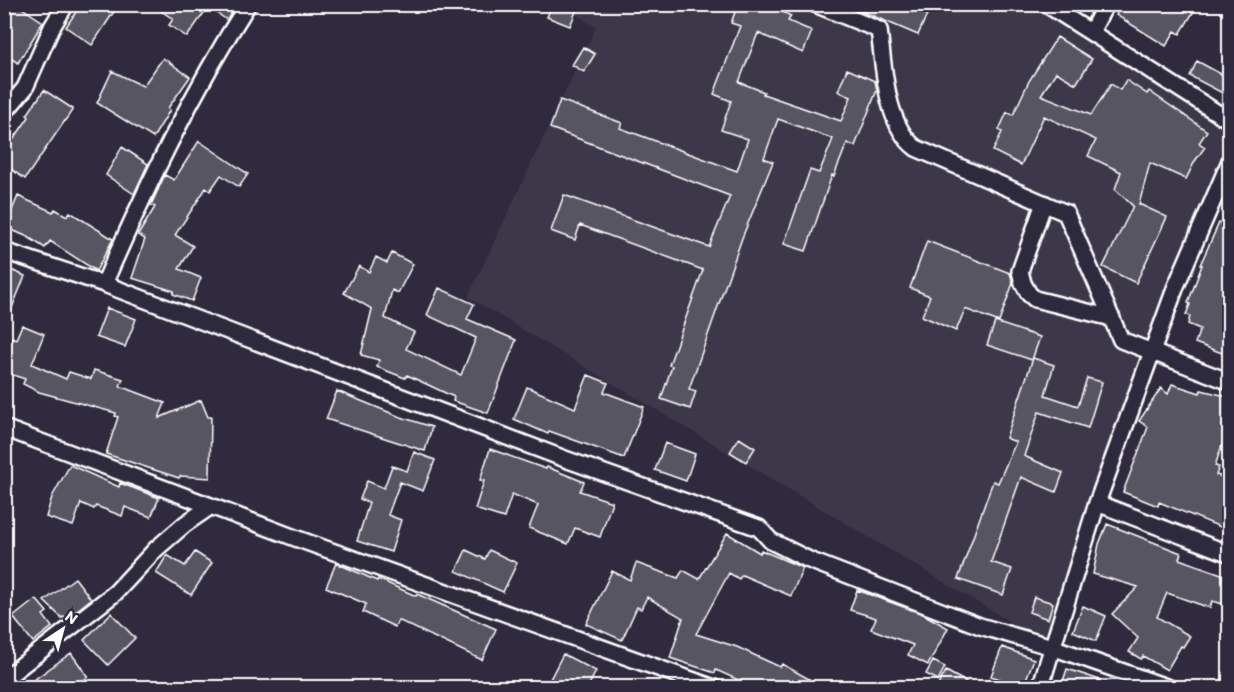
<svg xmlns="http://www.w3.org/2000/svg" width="1234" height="692" viewBox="0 0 1234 692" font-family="Itim,sans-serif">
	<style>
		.built { fill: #3c3749 }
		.building { fill: #595564; stroke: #fff; stroke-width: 1.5 }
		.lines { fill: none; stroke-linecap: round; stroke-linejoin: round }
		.street-casing { stroke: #fff; stroke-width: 20 }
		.street { stroke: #2f2a3d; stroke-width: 15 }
	</style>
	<rect width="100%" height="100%" fill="#2f2a3d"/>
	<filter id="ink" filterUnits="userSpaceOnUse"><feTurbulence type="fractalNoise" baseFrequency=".0167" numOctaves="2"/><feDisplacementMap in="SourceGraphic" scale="12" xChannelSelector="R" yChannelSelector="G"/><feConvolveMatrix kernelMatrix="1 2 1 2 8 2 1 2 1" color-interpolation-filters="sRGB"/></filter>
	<g filter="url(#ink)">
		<path class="built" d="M561,5H1042L1229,121V166L1052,647L468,297L596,27Z"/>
		<path class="building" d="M9,4H16L43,22L18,63L4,54V12Z
			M81,4H119L92,45L66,27Z
			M151,4H236L227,20L208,7L187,37L169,25L173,19Z
			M552,4H579L570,26L547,17Z
			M738,4H766L791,16L788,21L812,31L803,53L758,33L739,82L764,92L763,94L841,121L851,97L838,91L847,69L875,81L877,90L855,146L847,143L834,176L832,175L806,251L784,244L810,170L819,173L833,139L778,119L764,158L773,162L742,238L689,389L696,391L690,409L661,399L672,366L669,365L703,270L580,225L575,240L551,231L564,195L709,247L730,196L550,128L560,100L622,123L620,128L737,171L748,139L721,130L731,101L714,94L740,26L731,23Z
			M845,4H911L928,12L918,35Z
			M1122,4H1194L1191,9L1194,11L1180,34L1175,31L1166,46L1116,15Z
			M1057,37L1092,59L1076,84L1056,72L1041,95L1091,115L1111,84L1120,90L1126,80L1147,94L1149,91L1207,131L1199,143L1205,147L1195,161L1186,179L1150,163L1139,204L1167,217L1136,283L1103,267L1133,206L1115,189L1121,172L1088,156L1096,140L1044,116L1021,165L993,151L1002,132L999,130L1007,112L1013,115L1029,81Z
			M583,47L595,54L584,72L572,65Z
			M163,58L190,77L168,108L170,110L153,138L97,103L112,71L143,86Z
			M1197,61L1230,79V97L1190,76Z
			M44,90L73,109L25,179L4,164V153L29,117L27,115Z
			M199,141L248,174L239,187L221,175L210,191L206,188L175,235L193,246L179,269L201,278L192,301L173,294L174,291L132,278L145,239L138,235L155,207L151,205L162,181L165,175L174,180Z
			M122,147L148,164L134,194L106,175Z
			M18,196L53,212L55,209L67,216L70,212L113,239L96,271L50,241L45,248L28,237L5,227Z
			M1219,223L1230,227V356L1195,343L1200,329L1188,324L1190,316L1186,315L1190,304L1188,303L1202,265H1200Z
			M927,241L1010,273L1013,283L999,322L965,309L956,331L922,316L930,296L910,288Z
			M392,253L413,264L398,293L392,290L385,318L414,332L406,349L461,375L476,338L427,315L439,288L474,304L467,319L516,340L488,413L453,401L454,397L407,375L405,378L377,367L379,360L361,355L372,309L344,293L359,266L369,272L376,257L387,263Z
			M4,267L25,276L5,325H4Z
			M107,308L136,319L125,347L96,337Z
			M995,322L1040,337L1032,360L987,345Z
			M22,325L44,334L32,364L66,379L69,372L91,379L94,370L123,379L120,386L165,403L159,418L201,400L208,417H211L210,478L180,476L179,478L106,454L118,417L115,416L116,413L39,392L23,384L25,379L4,372V343L9,345L12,337L16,339Z
			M1033,358L1054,365L1045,395L1078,406L1087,378L1102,382L1088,428L1039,412L1024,456L1063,473L1056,492L1021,477L991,562L1012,569L1003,595L958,579L993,481L998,483L1016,442L1006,438Z
			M588,375L608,383L604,392L644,407L624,458L549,431L548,434L514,419L527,387L575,408Z
			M1172,384L1200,393L1201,390L1230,397V421L1215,466L1219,467L1216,475L1230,479V531L1159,502L1158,506L1123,492L1148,427L1139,421L1161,388L1168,394Z
			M337,391L398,416L432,427L425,451L326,419Z
			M739,438L755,448L746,462L730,452Z
			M665,443L695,454L686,481L655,470Z
			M490,449L546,469L547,467L584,482L580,491L612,502L600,537L575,528L568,544L529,528L538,505L512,494L504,518L475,509L484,481L480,480Z
			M414,452L435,460L423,491L400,482L388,515L401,520L391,552L357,541L369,503L360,499L367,481L384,488L392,466L407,471Z
			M70,465L119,487L120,483L159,498L151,517L125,507L122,516L96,506L94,509L81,503L73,526L46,517L52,497Z
			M1107,524L1181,553L1179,559L1230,577V606L1212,601L1210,608L1167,593L1157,617L1190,636L1183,647L1181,646L1167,670L1143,656L1141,659L1129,652L1138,638L1112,614L1138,587L1093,574L1099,544Z
			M727,533L760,553L761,550L803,568L791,596L742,575L739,579L729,573L696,634L737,647L780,667L782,664L809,679L804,687H754L716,670L715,673L670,658L683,618L647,597L641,609L637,607L622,640L586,624L612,571L630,580L636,563L678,578L683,570L699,579Z
			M466,550L485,559L489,550L517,563L503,592L456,571Z
			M195,552L212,563L191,595L156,573L167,555L185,566Z
			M336,563L377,581L378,579L416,596L417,594L496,629L482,660L398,620L395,627L363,612L366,604L326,587Z
			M75,578L91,599L66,619L64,617L62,618L44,601Z
			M857,590L923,614L948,628L928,665L908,655L913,645L871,629L876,618L850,610Z
			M1034,597L1053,603L1048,619L1029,612Z
			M36,599L47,612L43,615L52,627L33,642L13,617Z
			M1083,606L1106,616L1096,641L1073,631Z
			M111,613L135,638L108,665L84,640Z
			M1002,647L1034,659L1023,687L991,676Z
			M71,653L88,677L73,687H24Z
			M563,654L596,671L588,687H546Z
			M933,661L945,667L938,680L926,674Z
			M1067,669L1115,685V687H1061Z
			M946,671L975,687H937Z"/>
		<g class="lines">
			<defs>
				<path id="street" d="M815,4L879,30C884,66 885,125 916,148L1066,213L1121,340L1230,382
					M1046,4L1230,121
					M1091,32L1106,4
					M4,113L25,88L52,27L66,4
					M1044,203L1020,271L1023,283L1029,294L1035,299L1112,318
					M4,251L104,284L565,459L759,528L771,541L809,560L980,626L1052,647L1169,688
					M104,284C146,188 191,93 248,4
					M4,428L298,539L714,688
					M1097,503L1230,554
					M4,679L115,593L156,549L185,524L211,506
					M1040,688L1097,503L1176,286L1230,161"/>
			</defs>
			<use href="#street" class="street-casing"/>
			<use href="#street" class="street"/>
		</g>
	</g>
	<rect width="1234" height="692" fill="none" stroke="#2f2a3d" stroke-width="24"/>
	<rect x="12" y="12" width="1210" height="668" fill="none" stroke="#fff" stroke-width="2" filter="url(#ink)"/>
	<g transform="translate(63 629) rotate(36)" stroke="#2f2a3d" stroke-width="4.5" paint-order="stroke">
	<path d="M0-4.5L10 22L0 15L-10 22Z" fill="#ffffff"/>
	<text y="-9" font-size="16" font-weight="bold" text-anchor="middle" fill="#ffffff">N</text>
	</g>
</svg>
